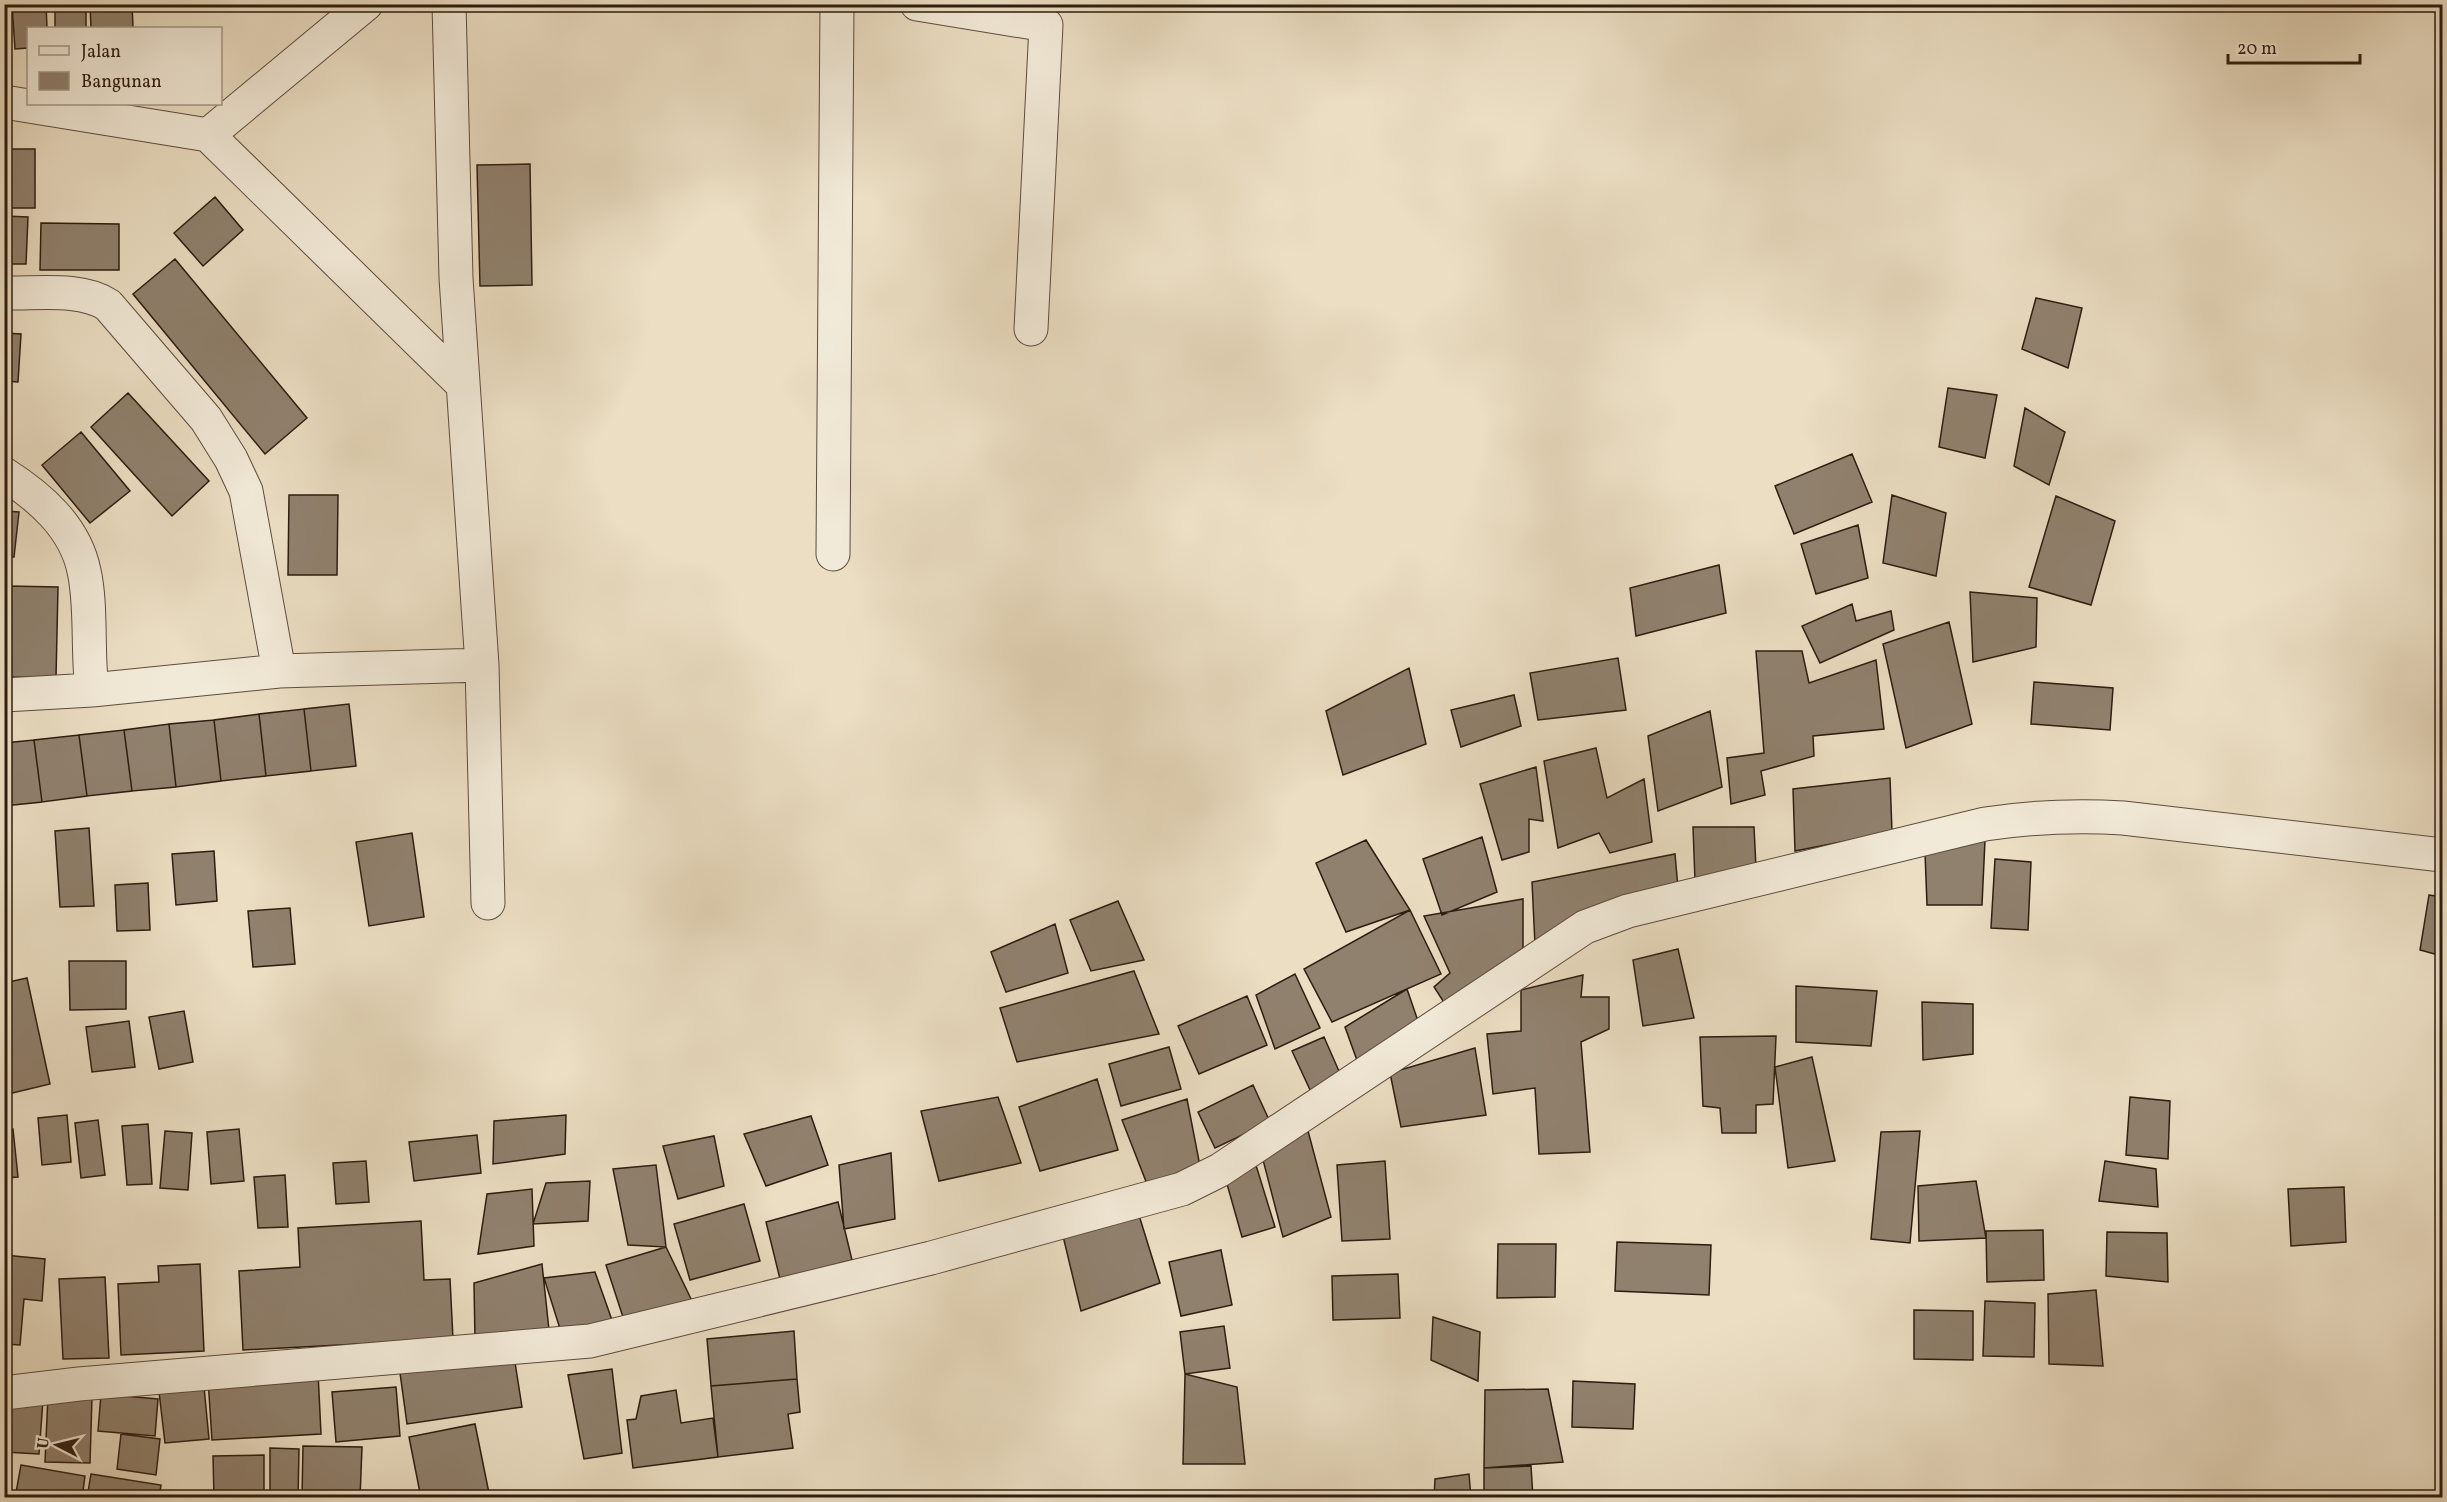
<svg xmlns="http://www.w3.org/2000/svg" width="2447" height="1502" viewBox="0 0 2447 1502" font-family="Vollkorn,serif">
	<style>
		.building { fill: #90816e; stroke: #2e1c11; stroke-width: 1.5 }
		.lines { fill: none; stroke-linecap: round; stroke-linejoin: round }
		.street-casing { stroke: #5d4c3e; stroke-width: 35 }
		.street { stroke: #f2ead8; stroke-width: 33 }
	</style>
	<rect width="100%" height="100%" fill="#ebdec3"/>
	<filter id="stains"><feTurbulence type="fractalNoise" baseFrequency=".00333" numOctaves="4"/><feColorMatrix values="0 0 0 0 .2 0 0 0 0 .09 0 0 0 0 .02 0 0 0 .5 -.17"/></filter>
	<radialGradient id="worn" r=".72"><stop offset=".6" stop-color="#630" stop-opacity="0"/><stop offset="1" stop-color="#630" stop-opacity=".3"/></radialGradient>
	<path class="building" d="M12,4H46L47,28H28V48L15,49Z
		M55,4H86V28H55Z
		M90,4H132L133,28H91Z
		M4,149H35V208H4Z
		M530,164L532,285L480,286L477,165Z
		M215,197L243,230L203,266L174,233Z
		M4,216L28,217L26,264H4Z
		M41,223L119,224V270H40Z
		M175,259L307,418L265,454L133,294Z
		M2036,298L2082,308L2068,368L2022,349Z
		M4,333L21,334L18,382L4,381Z
		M1948,388L1997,395L1985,458L1939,447Z
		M128,393L209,481L172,516L91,427Z
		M2025,408L2065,432L2049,485L2014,466Z
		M81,432L130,491L90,523L42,465Z
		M1852,454L1872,502L1794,534L1775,486Z
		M289,495H338L337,575H288Z
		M1892,495L1946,513L1936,576L1883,563Z
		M2056,496L2115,521L2091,605L2029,587Z
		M4,511L19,512L14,557L4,556Z
		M1858,525L1868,578L1816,594L1801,544Z
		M1719,565L1726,613L1636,636L1630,588Z
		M8,586L58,587L56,678L6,677Z
		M1970,592L2037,598L2036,647L1973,662Z
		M1852,604L1856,621L1891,611L1894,630L1820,663L1802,626Z
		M1949,622L1972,724L1906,748L1883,644Z
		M1756,651H1802L1809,683L1876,660L1884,729L1813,736L1814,756L1761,771L1765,795L1731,804L1727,758L1764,753Z
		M1618,658L1626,710L1538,720L1530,673Z
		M1409,668L1426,744L1343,775L1326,711Z
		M2034,682L2113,688L2110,730L2031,724Z
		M1514,695L1521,726L1461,747L1451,710Z
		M349,704L356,766L311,771L304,709Z
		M304,709L311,771L266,776L259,714Z
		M1710,711L1722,787L1658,811L1648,736Z
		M259,714L266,776L221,781L214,720Z
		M214,720L221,781L176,787L169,724Z
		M169,724L176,787L132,791L124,730Z
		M124,730L132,791L87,796L79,735Z
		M79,735L87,796L42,802L34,740Z
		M34,740L42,802L4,806V743Z
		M1596,748L1607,798L1644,779L1652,842L1610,853L1599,833L1558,848L1544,761Z
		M1536,767L1543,821L1529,819V852L1502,860L1480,784Z
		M1890,778L1892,832L1795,851L1793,789Z
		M1693,827H1754L1756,868L1695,881Z
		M89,828L94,906L60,907L55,831Z
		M412,833L424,917L369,926L356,842Z
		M1482,837L1497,892L1442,915L1423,859Z
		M1366,840L1410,910L1346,932L1316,863Z
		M1985,840L1982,905H1927L1925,852Z
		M214,851L217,901L176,905L172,854Z
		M1675,854L1678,888L1535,945L1532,882Z
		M1995,859L2031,862L2028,930L1991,928Z
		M148,883L150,930L117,931L115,885Z
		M2429,895L2442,897V956L2420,950Z
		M1523,899V948L1481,983L1445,1004L1434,987L1450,973L1424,916Z
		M1118,901L1144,960L1091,971L1070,920Z
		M290,908L295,964L253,967L248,911Z
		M1410,910L1441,974L1332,1022L1304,969Z
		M1055,924L1068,973L1006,992L991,952Z
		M1678,949L1694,1018L1643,1026L1633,960Z
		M69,961H126V1009L70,1010Z
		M1134,971L1159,1034L1017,1062L1000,1008Z
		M1295,974L1320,1028L1275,1049L1256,995Z
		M1583,975L1581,997H1609V1029L1581,1042L1590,1152L1539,1154L1535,1088L1493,1094L1487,1034L1521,1031V990Z
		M27,978L50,1084L4,1095V983Z
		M1796,986L1877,991L1871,1046L1796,1042Z
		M1407,989L1419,1024L1358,1063L1345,1027Z
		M1247,996L1267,1045L1199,1074L1178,1026Z
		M1922,1002L1973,1004V1054L1923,1060Z
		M184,1011L193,1062L159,1069L149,1017Z
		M129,1021L135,1067L92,1072L86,1027Z
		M1776,1036L1773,1104L1756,1105V1133H1722L1720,1108L1703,1106L1700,1037Z
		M1324,1037L1342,1078L1311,1092L1292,1051Z
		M1169,1047L1181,1089L1121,1106L1109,1064Z
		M1475,1048L1486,1115L1401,1127L1390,1073Z
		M1812,1057L1835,1161L1788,1168L1775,1067Z
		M1097,1079L1118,1150L1040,1171L1019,1107Z
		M1253,1085L1270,1122L1215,1148L1198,1112Z
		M998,1097L1021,1163L939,1181L921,1111Z
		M2130,1097L2170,1101L2168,1159L2126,1155Z
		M1187,1099L1200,1166L1147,1184L1122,1120Z
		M67,1115L71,1162L42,1165L38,1118Z
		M566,1115L565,1154L493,1164L494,1121Z
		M811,1116L828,1165L766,1186L744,1134Z
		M98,1120L105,1175L81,1178L75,1123Z
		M148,1124L152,1184L127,1185L122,1126Z
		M13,1129L18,1177L4,1178V1130Z
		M239,1129L244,1181L211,1184L207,1132Z
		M165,1131L192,1133L188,1190L160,1188Z
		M1308,1131L1331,1217L1283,1237L1262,1156Z
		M1920,1131L1910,1243L1871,1239L1881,1132Z
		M477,1135L481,1173L414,1181L409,1142Z
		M714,1136L724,1186L678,1199L663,1146Z
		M891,1153L895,1219L844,1229L839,1165Z
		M366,1161L369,1202L336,1204L333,1163Z
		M1385,1161L1390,1239L1342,1241L1337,1165Z
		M2105,1161L2156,1169L2158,1207L2099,1201Z
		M1255,1162L1275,1227L1242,1237L1227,1184Z
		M656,1165L666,1247L628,1245L613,1169Z
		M285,1175L288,1227L258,1228L254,1177Z
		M590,1181L588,1221L533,1224L546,1183Z
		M1976,1181L1986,1238L1919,1241L1918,1186Z
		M2344,1187L2346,1242L2291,1246L2288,1189Z
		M532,1189L534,1246L478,1254L487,1194Z
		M838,1202L852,1260L780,1279L766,1222Z
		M744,1204L760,1261L690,1280L674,1224Z
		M1138,1212L1160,1283L1081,1311L1063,1236Z
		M421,1221L424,1280L450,1279L453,1339L243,1350L239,1271L300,1267L298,1228Z
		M2043,1230L2044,1280L1987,1282L1986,1231Z
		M2107,1232L2167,1233L2168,1282L2106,1276Z
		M1617,1242L1711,1245L1709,1295L1615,1291Z
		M1498,1244H1556L1555,1297L1497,1298Z
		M666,1247L693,1303L624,1320L606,1265Z
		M1221,1250L1232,1305L1181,1316L1169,1262Z
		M4,1255L45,1259L42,1301L24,1299L20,1345L4,1344Z
		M200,1264L204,1351L121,1355L118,1284L159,1282L158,1266Z
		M542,1264L549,1330L475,1340L474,1283Z
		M595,1272L613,1323L561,1332L544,1278Z
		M1398,1274L1400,1318L1333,1320L1332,1276Z
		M105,1277L109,1358L63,1359L59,1279Z
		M2096,1290L2103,1366L2049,1364L2048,1294Z
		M1985,1301L2035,1303L2034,1357L1983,1356Z
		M1914,1310L1973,1311V1360L1914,1359Z
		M1433,1317L1480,1332L1478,1381L1431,1360Z
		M1224,1326L1230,1368L1185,1374L1180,1332Z
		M794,1331L797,1379L711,1386L707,1339Z
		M514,1356L522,1407L407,1424L400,1373Z
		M612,1369L622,1453L584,1459L568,1375Z
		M318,1372L321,1434L212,1440L208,1379Z
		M1185,1374L1237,1387L1245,1464H1183Z
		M797,1379L800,1412L788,1414L793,1448L718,1457L711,1386Z
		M1573,1381L1635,1384L1633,1429L1572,1427Z
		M204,1387L209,1439L165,1443L159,1392Z
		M396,1387L400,1436L336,1442L332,1392Z
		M1548,1389L1563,1462L1484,1468L1485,1390Z
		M676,1390L681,1423L713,1418L718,1457L633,1468L627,1420L636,1419L641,1396Z
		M101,1394L158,1399L155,1436L98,1431Z
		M48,1395L92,1397L90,1463L45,1462Z
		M4,1398L43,1400L39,1454L4,1452Z
		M475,1424L490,1498H421L409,1437Z
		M121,1434L160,1439L156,1475L117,1469Z
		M303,1446L362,1447L360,1498H302Z
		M270,1448L299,1449L298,1498H270Z
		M264,1455V1498H214L213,1456Z
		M21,1465L85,1476L82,1498H15Z
		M1531,1466L1533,1498H1484V1468Z
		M91,1474L161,1485L159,1498H87Z
		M1469,1474L1471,1498H1434L1435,1479Z"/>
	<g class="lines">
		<defs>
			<path id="street" d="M449,4L456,278L482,665L488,903
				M917,4L1046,25L1031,329
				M4,102L208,135L461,383
				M208,135L366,4
				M4,293C36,294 81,287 108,305L206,419L231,459L246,491L279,671L482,665
				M4,474C40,497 75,527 84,571C92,606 87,652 92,690L279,671
				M833,554L837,4
				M4,695L92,690
				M4,1393L79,1384L590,1341L931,1258L1182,1189L1220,1170L1585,927L1628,911L1985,824C2032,817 2076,815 2123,818L2442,855"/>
		</defs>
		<use href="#street" class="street-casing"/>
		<use href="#street" class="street"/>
	</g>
	<rect width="2447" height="1502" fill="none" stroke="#ebdec3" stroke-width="24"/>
	<rect x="6" y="6" width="2435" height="1490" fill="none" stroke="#2e1c11" stroke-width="3"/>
	<rect x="12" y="12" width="2423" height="1478" fill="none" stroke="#2e1c11" stroke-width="1.5"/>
	<rect x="27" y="27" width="195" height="78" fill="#f2ead8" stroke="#a49888" stroke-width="1.5"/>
	<rect x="39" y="46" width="30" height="9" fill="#f2ead8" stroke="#a49888" stroke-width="1.5"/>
	<text x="81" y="57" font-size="18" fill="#2e1c11">Jalan</text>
	<rect x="39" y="72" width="30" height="18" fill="#90816e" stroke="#a49888" stroke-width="1.5"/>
	<text x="81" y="87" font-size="18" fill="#2e1c11">Bangunan</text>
	<g transform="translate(57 1445) rotate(277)" stroke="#f2ead8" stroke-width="4.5" paint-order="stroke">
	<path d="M0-4.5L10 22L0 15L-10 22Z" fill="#2e1c11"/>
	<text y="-9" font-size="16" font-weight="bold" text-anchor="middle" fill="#2e1c11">U</text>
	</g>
	<path d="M2228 54v9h132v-9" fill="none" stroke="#2e1c11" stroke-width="3"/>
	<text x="2237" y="54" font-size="18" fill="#2e1c11" stroke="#f2ead8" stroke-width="4.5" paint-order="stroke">20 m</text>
	<rect width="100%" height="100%" filter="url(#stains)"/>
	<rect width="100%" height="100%" fill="url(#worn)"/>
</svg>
